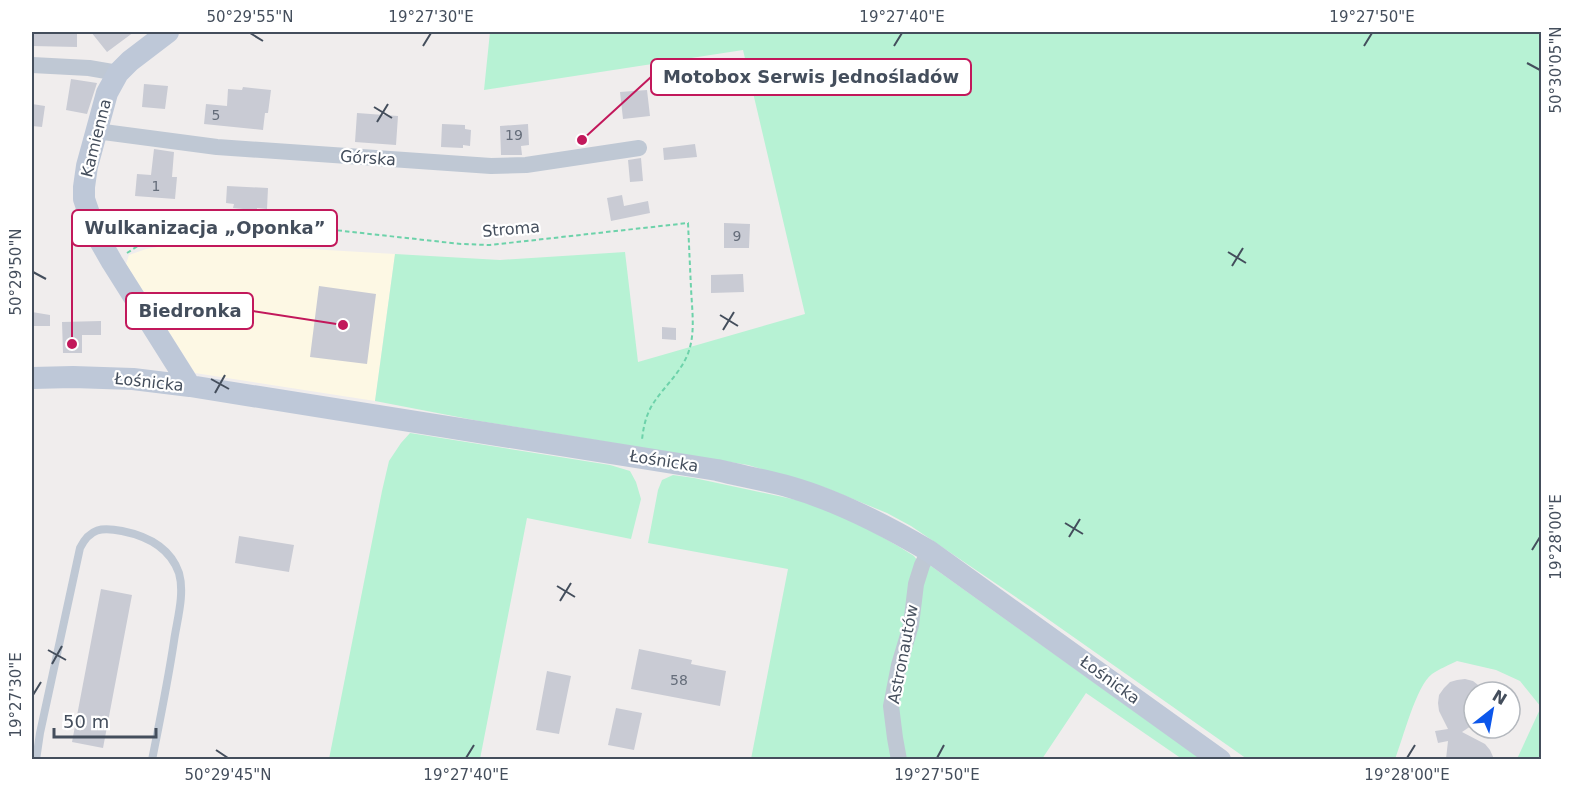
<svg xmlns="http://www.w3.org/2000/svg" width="1573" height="791" viewBox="0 0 1573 791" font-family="'DejaVu Sans',sans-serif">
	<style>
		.commercial { fill: #fdf8e4 }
		.green { fill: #b7f2d4 }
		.building { fill: #c9cbd4 }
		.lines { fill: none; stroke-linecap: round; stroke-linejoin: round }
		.path { stroke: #6dd2aa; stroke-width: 2; stroke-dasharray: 4.5 3; stroke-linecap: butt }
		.lane { stroke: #bfc8d4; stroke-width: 8 }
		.street { stroke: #bfc8d4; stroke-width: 16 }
		.secondary { stroke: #bec8d8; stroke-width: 22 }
		.ticks { fill: none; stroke: #444e5c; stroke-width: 2 }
		.labels { text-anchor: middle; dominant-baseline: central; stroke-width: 4.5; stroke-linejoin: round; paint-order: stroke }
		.number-label { font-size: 14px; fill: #656d7a }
		.street-label { font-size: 16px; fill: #444e5c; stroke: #fff }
		.leader { fill: none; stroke: #c2185b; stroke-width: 2 }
		.callout-dot { fill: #c2185b; stroke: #fff; stroke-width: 2 }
		.callout { fill: #fff; stroke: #c2185b; stroke-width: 2 }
		.callout-label { font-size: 18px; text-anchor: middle; font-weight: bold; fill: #444e5c }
		.neatline { fill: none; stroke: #444e5c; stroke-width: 2 }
		.ticks-label { font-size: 15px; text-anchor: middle; fill: #444e5c }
	</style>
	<rect width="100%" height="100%" fill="#f0eded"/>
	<path class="commercial" d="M187,242L395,254L375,401L195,373L126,264L129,255L146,249Z"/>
	<path class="green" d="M490,32H1541V759H1517L1541,707L1520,681L1496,670L1457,661C1449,665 1439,669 1432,674C1416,686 1403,739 1395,759H1247L1035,610L911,526L887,513L826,488L748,465L479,421L375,401L395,254L500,260L625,252L638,362L805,314L743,50L484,90Z
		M410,433L610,465L630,471L636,482L641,499L631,539L527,518L480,759H329L382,491L389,461L401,443Z
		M673,475L694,478L806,502L845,516L898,546L914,556L917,560L908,597L889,700L895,759H751L788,569L648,543L658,490L662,480Z
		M927,566H931L1201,759H1182L1086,693L1042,759L904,760L897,701Z"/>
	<path class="building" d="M32,32H77V47L32,46Z
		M91,32H134L107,52Z
		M71,79L97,83L87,114L66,110Z
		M144,84L168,86L165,109L142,107Z
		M243,87L271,90L268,113H265L263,130L204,124L206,104L227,106L228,89L242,90Z
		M647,90L650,116L623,119L620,92Z
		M32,104L45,106L42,127L32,126Z
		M357,113L398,116L396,145L355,142Z
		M442,124L465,125V129L471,130L470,146L463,145V148L441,147Z
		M528,124L529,145L521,146L522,155H501L500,126Z
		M695,144L697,157L664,160L663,148Z
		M154,149L174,152L172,177H177L175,199L135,196L137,174L151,175Z
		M641,158L643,181L630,182L628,160Z
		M227,186L268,188L267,209L257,208V209L253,210L233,208L234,204L226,203Z
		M622,195L624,206L648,201L650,213L611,221L607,198Z
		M724,223L750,224L749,248H724Z
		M743,274L744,292L711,293V275Z
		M319,286L376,294L367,364L310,357Z
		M32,312L50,315V326H32Z
		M101,321V335H82V353H63L62,322Z
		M662,327L676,328V340L662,339Z
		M239,536L294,545L289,572L235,563Z
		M101,589L132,595L103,748L72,742Z
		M639,649L692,660L691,664L726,671L720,706L631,689Z
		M547,671L571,676L559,734L536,730Z
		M1465,679L1473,681L1487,692H1474V724L1462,732L1485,744L1490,750L1494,759H1446L1448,741L1438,743L1435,731L1448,729L1439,711L1438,703L1439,695L1444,688L1450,682L1457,680Z
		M616,708L642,713L634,750L608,745Z"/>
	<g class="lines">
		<path class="path" d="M106,210L180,213L461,244L490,245L688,223C689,245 690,267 691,288C692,311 696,335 687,356C677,378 660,390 650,409C645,419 643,430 642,440
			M127,253L161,231L164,227L166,213"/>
		<path class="lane" d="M36,760L40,733L80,548C90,528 102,527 122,531C147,536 170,547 179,573C185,594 177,620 174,641C168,681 160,720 152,760"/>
		<path class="street" d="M32,65L89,68L118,73
			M96,131L217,147L491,166L526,165L639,148
			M899,760L895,738L891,706L899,665L911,625L916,584L922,565L929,551"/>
		<path class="secondary" d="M168,32L130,61L118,73L107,93L87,166L84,187V199L96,234L112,262L190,386
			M32,378L73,377L133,379L190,386L717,470C741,476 766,480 790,487C839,501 885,525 929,551L1220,760"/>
	</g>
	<path class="ticks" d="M250,33L263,41M423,46L431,33M894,46L902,33M1364,46L1372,33M1527,63L1540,70M374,107L392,118M377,122L388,104M1228,252L1246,263M1232,266L1243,248M33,272L46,279M720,315L738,326M723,330L734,312M211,379L229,389M215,393L225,375M1065,523L1083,534M1069,537L1080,519M1532,550L1540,537M557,586L575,597M560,601L571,583M48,650L66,660M52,664L62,646M33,695L41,682M216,750L228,758M466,758L474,745M937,758L944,745M1407,758L1415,745"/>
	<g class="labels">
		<g class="number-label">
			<text x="216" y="115">5</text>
			<text x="514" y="135">19</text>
			<text x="156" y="186">1</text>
			<text x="737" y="236">9</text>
			<text x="679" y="680">58</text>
		</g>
		<g class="street-label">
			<text transform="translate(96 138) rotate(-76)">Kamienna</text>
			<text transform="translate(368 158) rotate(4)">Górska</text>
			<text transform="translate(511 229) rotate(-5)">Stroma</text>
			<text transform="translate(149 382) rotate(6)">Łośnicka</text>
			<text transform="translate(664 461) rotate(9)">Łośnicka</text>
			<text transform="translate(903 654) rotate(-79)">Astronautów</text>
			<text transform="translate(1110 680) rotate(36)">Łośnicka</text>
		</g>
	</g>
	<path class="leader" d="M582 140L651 77M72 344L72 228M343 325L253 311"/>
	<g class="callout-dot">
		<circle cx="582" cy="140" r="6"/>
		<circle cx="72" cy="344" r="6"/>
		<circle cx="343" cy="325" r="6"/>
	</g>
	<g class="callout">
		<rect x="651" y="59" width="320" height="36" rx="6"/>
		<rect x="72" y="210" width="265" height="36" rx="6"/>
		<rect x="126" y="293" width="127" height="36" rx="6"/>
	</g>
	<g class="callout-label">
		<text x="811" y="83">Motobox Serwis Jednośladów</text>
		<text x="205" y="234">Wulkanizacja „Oponka”</text>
		<text x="190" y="317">Biedronka</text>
	</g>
	<rect width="1573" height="791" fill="none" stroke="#ffffff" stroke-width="66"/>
	<g transform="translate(1492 710) rotate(31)"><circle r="28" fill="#ffffff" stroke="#b4b8be" stroke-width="1.5"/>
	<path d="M0-4.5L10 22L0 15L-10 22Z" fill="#0c57eb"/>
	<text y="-9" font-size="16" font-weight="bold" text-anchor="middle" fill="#444e5c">N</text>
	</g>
	<path d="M54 728v9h102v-9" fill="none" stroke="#444e5c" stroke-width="3"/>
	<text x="63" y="728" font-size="18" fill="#444e5c" stroke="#ffffff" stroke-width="4.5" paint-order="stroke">50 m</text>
	<rect x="33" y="33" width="1507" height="725" class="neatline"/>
	<g class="ticks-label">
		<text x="250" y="22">50°29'55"N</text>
		<text x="431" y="22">19°27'30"E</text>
		<text x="902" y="22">19°27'40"E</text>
		<text x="1372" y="22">19°27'50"E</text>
		<text transform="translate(1556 70) rotate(-90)" y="5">50°30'05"N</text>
		<text transform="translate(16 272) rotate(-90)" y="5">50°29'50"N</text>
		<text transform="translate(1556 537) rotate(-90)" y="5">19°28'00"E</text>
		<text transform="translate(16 695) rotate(-90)" y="5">19°27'30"E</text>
		<text x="228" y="780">50°29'45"N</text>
		<text x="466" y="780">19°27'40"E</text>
		<text x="937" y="780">19°27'50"E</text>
		<text x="1407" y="780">19°28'00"E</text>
	</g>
</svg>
